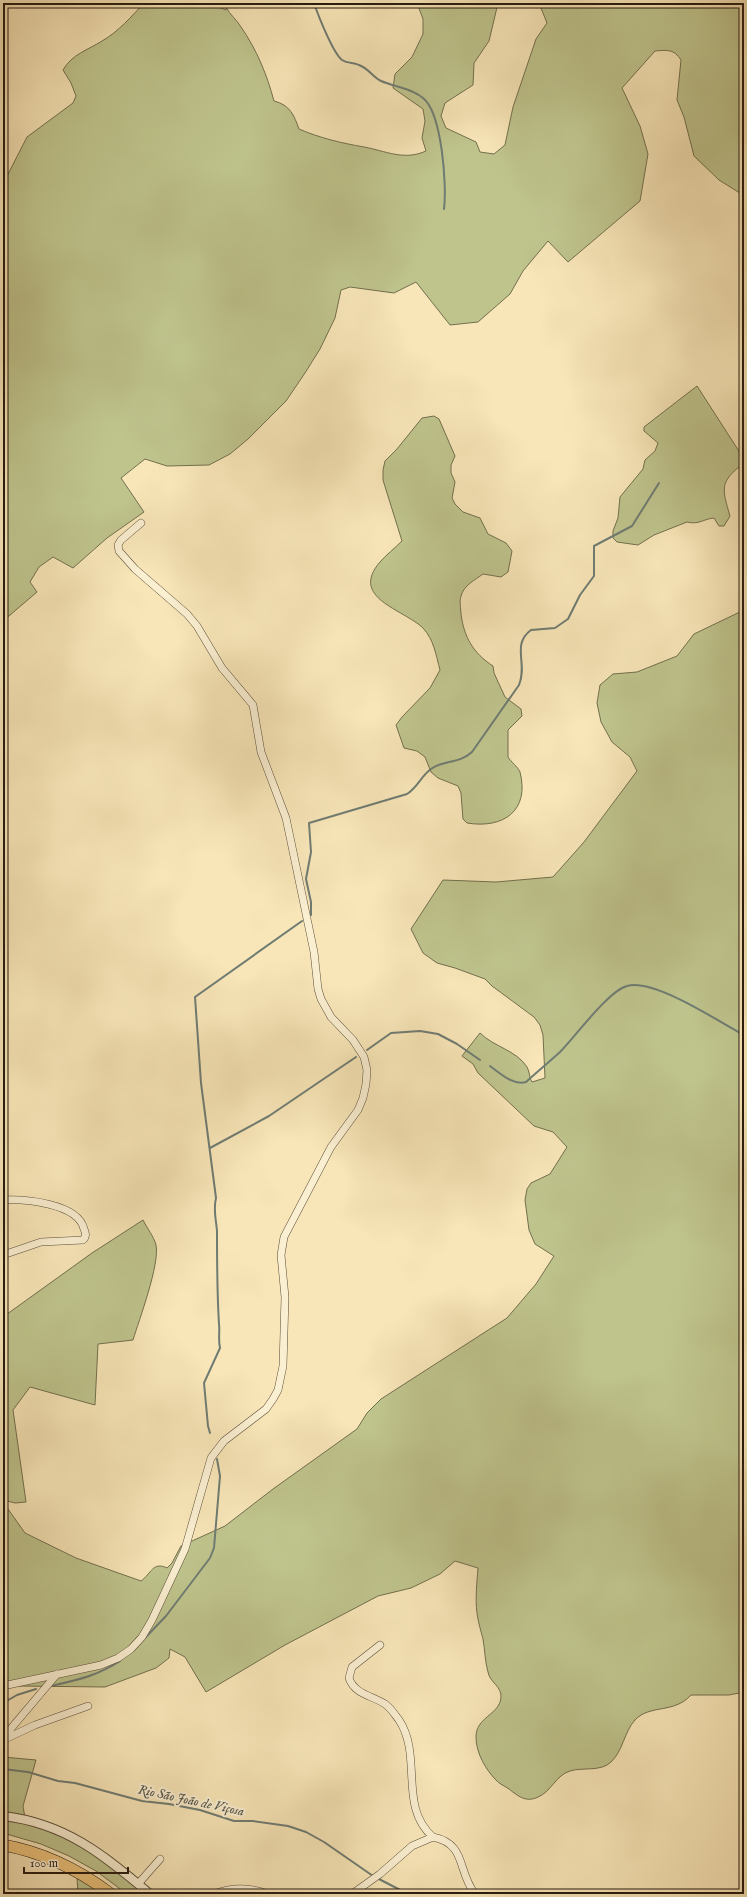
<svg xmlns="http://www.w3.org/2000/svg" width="747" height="1897" viewBox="0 0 747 1897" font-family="'IM FELL English',serif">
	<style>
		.green { fill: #bfc48d; stroke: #726f4e }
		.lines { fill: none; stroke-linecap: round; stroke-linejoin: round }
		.stream { stroke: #6f7c73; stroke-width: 2 }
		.minor-casing { stroke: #5a4d39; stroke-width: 8 }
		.tertiary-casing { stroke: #5a4d39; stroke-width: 10 }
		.trunk-casing { stroke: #261a0f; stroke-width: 12 }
		.minor { stroke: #faefd1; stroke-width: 7 }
		.tertiary { stroke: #faefd1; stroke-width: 8 }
		.trunk { stroke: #ecc37c; stroke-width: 11 }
		.labels { text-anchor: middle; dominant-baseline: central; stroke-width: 4; stroke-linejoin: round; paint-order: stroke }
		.water-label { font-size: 13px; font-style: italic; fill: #505349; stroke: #faefd1 }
	</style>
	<rect width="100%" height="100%" fill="#f8e6b8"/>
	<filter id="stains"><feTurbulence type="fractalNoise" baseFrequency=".005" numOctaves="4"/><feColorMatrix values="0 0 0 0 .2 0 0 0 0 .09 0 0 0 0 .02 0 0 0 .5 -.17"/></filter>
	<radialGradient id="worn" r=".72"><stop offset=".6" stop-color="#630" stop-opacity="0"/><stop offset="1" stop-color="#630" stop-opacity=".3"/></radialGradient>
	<path class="green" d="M144,3H208L226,10V7C230,15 237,20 241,27C257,50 267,75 274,101C290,105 294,115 299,129C320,138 341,143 364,147C386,151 404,161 426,151L422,138L425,121L423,109L393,88L395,74L412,57L423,34V19L417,3H498L489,41L474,63L473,85L445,103L441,116L446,128L476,142L480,152L494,154L505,145L513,107L536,39L547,23L539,3H744V200L743,195L719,180L694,156L684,117L677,100L681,60C674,49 667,50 655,51L622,88L640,126L648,154L640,201L568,262L548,241L523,271L510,294L478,322L450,325L416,282L394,293L350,287L341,290L335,318L320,349L305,373L286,401L248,439L230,454L209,465L167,466L145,459L121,478L144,512L107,538L73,568L53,557L39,567L30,582L37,592L3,621V184L27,137L73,103L76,96L71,83L63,70C72,54 88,50 102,41C118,32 132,16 144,3Z
		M697,386L744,459V463C719,482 722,488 730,516L724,526H719L714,518C703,519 699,525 687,522L654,535L638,545L617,542L613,538V531L618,518L620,497L643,469L645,460L655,451L658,443L644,431V427Z
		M434,416L439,419L455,456L451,465V473L455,482L452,498L455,504L463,512L480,518L488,534L506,543L512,551L508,572L501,577L483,574C475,580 464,585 461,596C459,602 461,609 461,614C464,637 473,653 493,666L494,673L505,697L521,709L522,716L508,730V757C511,762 518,767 520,772C530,811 503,829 467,823L463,819L461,793L458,786L438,778L431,772L425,757L417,751L404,748L396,725L402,717L430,688L440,670C436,655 434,640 423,628C403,609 349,598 380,562C386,555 395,548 402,541L383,480V470L385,461L397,449L422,418Z
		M744,610V1692L729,1695H691C674,1714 650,1704 635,1720C624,1732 623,1751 611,1762C601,1772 582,1767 570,1771C556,1775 551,1792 538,1797C526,1803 518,1796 509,1789C505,1786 499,1784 496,1780C486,1770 476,1753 476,1737C476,1717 499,1715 501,1698C502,1686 490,1683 488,1672C485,1662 485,1650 483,1639C481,1631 478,1622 477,1613C475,1599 477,1582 478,1568L455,1561L440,1574L411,1588L378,1596L285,1645L206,1692L185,1657L170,1649L169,1658L156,1668L105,1687L18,1686L3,1688V1502L25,1533L76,1558L141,1581C151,1574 153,1561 167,1568L172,1563L181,1546L225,1526L273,1489L357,1429L367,1413L381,1399L507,1318L536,1284L554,1256L535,1244L529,1230L525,1200L527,1189L531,1183L550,1174L567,1147L553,1132L534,1126L478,1073L473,1064L462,1056L480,1033C494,1047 516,1050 527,1067C530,1072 529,1078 532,1082L545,1078L543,1035L540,1025L534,1017L492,986L485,979L455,968L437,963L423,953L411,929L443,880L496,882L553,877L584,842L637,771L630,757L612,742L601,722L597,703L600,685L613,674L637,672L677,656L694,634Z
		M143,1220C147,1228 154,1237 156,1245C160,1264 139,1320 133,1340L98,1344L95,1405L30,1387L13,1410L26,1502L15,1503L3,1500V1317L92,1253Z
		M3,1757L36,1760L23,1806L25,1818L76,1839L145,1894H127L96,1871L69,1856L41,1844L3,1833Z
		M77,1877L103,1894H78Z"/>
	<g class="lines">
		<path class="stream" d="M314,3C318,15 333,53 342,60C348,64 354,62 359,65C368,68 373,77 381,81C395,87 411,88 423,98C442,113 447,186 444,209
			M311,915V902L306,879L311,852L309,823L407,794C418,787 421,776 431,769C443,760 459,764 472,752L519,685C528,663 511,645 531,630L555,628L568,619L580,595L594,576V546L632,526L659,483
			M367,1050L391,1033L420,1031L438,1034L457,1044L480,1060
			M490,1066C500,1073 513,1086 526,1082C537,1072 549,1062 560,1052C576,1036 608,991 627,986C654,978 719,1022 744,1035
			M210,1148L269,1116L356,1057
			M210,1433L208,1426L204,1383L220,1348C218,1339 220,1332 219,1324C217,1293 217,1262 217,1231C216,1219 213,1210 216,1198L201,1083L195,997L302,921
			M741,1458L744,1471
			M144,1639L166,1616L210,1558L214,1548L220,1476L217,1459
			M51,1686C77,1680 97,1676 120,1661
			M3,1703L17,1695L36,1689
			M3,1769L28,1772L58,1781L75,1783L142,1801L169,1804L200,1810L234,1821H253L288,1826L306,1832L324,1842L373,1876
			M377,1878L408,1894"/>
		<defs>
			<path id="minor" d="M3,1200C24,1199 78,1203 84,1229C86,1233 86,1237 83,1240L41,1242L3,1255
				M3,1686L101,1665L118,1658L131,1649L142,1637L152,1620L185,1549L211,1458L224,1441L266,1409L273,1399L278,1390L283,1366L285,1297L281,1255L284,1237L331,1147L358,1110L363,1098L366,1084L367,1070L364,1057L353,1040L331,1017L321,999L318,989L314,952L286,818L261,752L253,705L222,668L197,626L187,614L135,569L119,551L118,545L121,540L141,523
				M3,1738L57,1674
				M3,1740L35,1725L88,1706
				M433,1837C467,1844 457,1871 475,1894
				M138,1884L160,1859
				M214,1894C233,1887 249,1887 268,1894
				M352,1894L380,1874L412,1846L433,1837C398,1807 423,1756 399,1720C395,1715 391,1708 385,1704C373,1696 354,1694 349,1678L352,1667L380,1645"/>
			<path id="tertiary" d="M3,1816C65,1823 104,1855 150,1894"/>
			<path id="trunk" d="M3,1845C43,1852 79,1870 111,1894"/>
		</defs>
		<use href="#minor" class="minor-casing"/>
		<use href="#tertiary" class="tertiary-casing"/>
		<use href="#trunk" class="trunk-casing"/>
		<use href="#minor" class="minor"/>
		<use href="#tertiary" class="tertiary"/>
		<use href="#trunk" class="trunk"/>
	</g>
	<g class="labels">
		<g class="water-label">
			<text transform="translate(191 1801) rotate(12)">Rio São João de Viçosa</text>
		</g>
	</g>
	<rect width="747" height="1897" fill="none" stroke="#f8e6b8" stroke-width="16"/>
	<rect x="4" y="4" width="739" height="1889" fill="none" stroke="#261a0f" stroke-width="2"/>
	<rect x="8" y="8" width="731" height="1881" fill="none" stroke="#261a0f"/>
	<path d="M24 1867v6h104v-6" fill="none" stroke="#261a0f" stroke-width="2"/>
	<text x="30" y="1867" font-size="12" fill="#261a0f" stroke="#faefd1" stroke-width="3" paint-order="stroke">100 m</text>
	<rect width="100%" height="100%" filter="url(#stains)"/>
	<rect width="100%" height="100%" fill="url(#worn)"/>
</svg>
